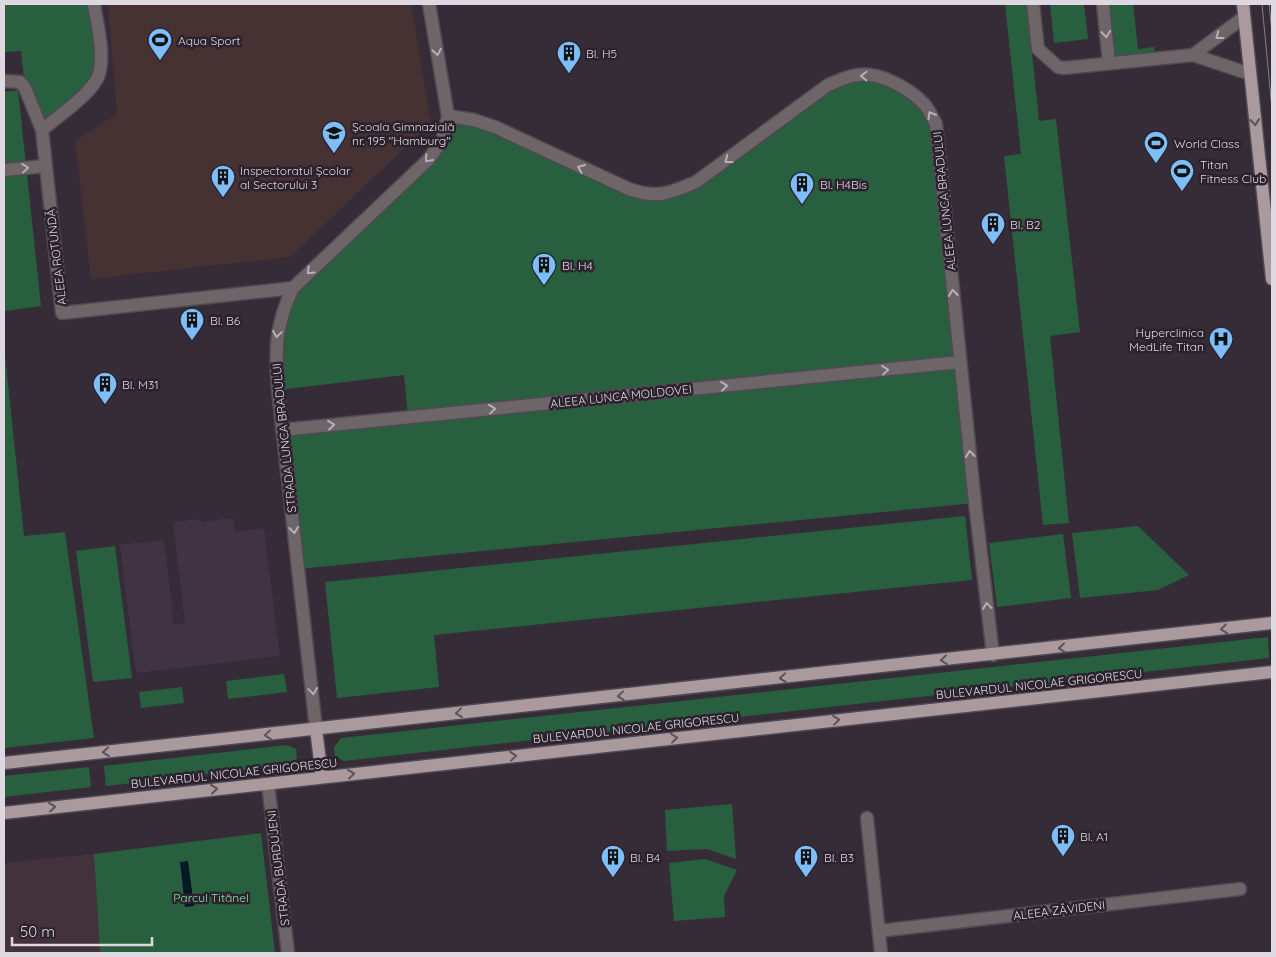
<svg xmlns="http://www.w3.org/2000/svg" width="1276" height="957" viewBox="0 0 1276 957" font-family="Quicksand,sans-serif">
	<style>
		.built { fill: #403344 }
		.education { fill: #463133 }
		.medical { fill: #43313c }
		.green { fill: #28603f }
		.water { fill: #031923 }
		.lines { fill: none; stroke-linecap: round; stroke-linejoin: round }
		.minor-casing { stroke: #504853; stroke-width: 15 }
		.major-casing { stroke: #504853; stroke-width: 15 }
		.minor { stroke: #6d6567; stroke-width: 12 }
		.major { stroke: #aa9a9d; stroke-width: 12 }
		.tram { stroke: #857e87; stroke-width: 1 }
		.oneway { stroke: #b6b0b6 }
		.oneway2 { stroke: #5e525a }
		.labels { text-anchor: middle; dominant-baseline: central; stroke-width: 5; stroke-linejoin: round; paint-order: stroke }
		.poi-label { font-size: 12px; fill: #ded9e0; stroke: #2b222e; text-anchor: start }
		.street-label { font-size: 12px; fill: #ded9e0; stroke: #2b222e }
		.park-label { font-size: 12px; fill: #86e0a8; stroke: #2b222e }
	</style>
	<rect width="100%" height="100%" fill="#352c38"/>
	<path class="built" d="M233,518L235,532L264,528L280,656L136,673L120,545L164,540L174,624L185,623L173,522L200,519L201,522Z"/>
	<path class="education" d="M108,4H411L431,123L290,257L91,279L75,141L117,114Z"/>
	<path class="medical" d="M94,854L100,953H4V863Z"/>
	<path class="green" d="M4,4H94L98,75L42,130L25,88L21,51L4,52Z
		M1005,4H1027L1039,121L1056,119L1080,332L1050,336L1069,523L1043,525L1004,156L1021,154Z
		M1050,4H1084L1088,39L1054,43Z
		M1107,4H1133L1138,49L1154,47L1155,53L1113,57Z
		M859,74L909,91L936,124L975,503L298,569L282,430L408,417L404,375L278,390L275,355L293,288L428,160L448,116L474,120L629,189L678,190L828,85Z
		M18,90L41,306L4,311V92Z
		M4,346L24,536L65,532L94,738L4,748Z
		M965,516L972,580L434,635L439,687L337,698L325,582Z
		M1138,526L1189,575L1158,590L1080,598L1072,533Z
		M1063,534L1071,598L997,607L989,543Z
		M115,546L132,678L93,682L76,551Z
		M1268,637L1269,658L344,761L335,756L334,747L341,738Z
		M284,674L287,692L228,699L226,681Z
		M182,687L184,703L141,708L139,692Z
		M287,745L296,749L297,758L292,764L106,786L104,766Z
		M89,767L91,787L4,797V776Z
		M732,804L736,859L707,849L667,851L665,810Z
		M261,833L275,953H100L94,854Z
		M705,859L737,870L724,896L725,917L674,921L669,863Z"/>
	<path class="water" d="M188,861L194,906L185,907L180,862Z"/>
	<g class="lines">
		<defs>
			<path id="minor" d="M1033,4L1038,49L1058,67L1064,68L1193,55L1250,74
				M1103,4L1109,63
				M1193,55L1244,17
				M4,81L20,82L25,88L42,130L62,313L293,288
				M448,116L474,120L495,127L629,189C657,199 670,193 696,182L828,85C838,81 847,76 858,75C880,72 909,88 924,104C929,109 932,117 936,124L975,503L993,655
				M42,130C57,117 90,95 98,77C106,56 97,25 94,4
				M4,170L45,166
				M282,430L960,362
				M316,729L278,390C275,350 275,325 293,288L428,160L442,141L448,116L429,4
				M268,784L288,953
				M867,818L881,953
				M879,931L1240,889"/>
			<path id="major" d="M1243,4L1272,279
				M316,729L322,777
				M4,763L1272,623
				M4,813L1272,672"/>
		</defs>
		<use href="#minor" class="minor-casing"/>
		<use href="#major" class="major-casing"/>
		<use href="#minor" class="minor"/>
		<use href="#major" class="major"/>
		<path class="tram" d="M1262,4L1272,109
			M1269,4L1272,32"/>
	</g>
	<defs><path id="oneway-chevron" d="M-2-3.5L2.5 0L-2 3.5" fill="none" stroke-width="1.6" stroke-linecap="round" stroke-linejoin="round" transform="scale(1.25)"/></defs>
	<g class="oneway">
		<use href="#oneway-chevron" transform="translate(1106 34) rotate(84)"/>
		<use href="#oneway-chevron" transform="translate(1219 36) rotate(143)"/>
		<use href="#oneway-chevron" transform="translate(437 52) rotate(80)"/>
		<use href="#oneway-chevron" transform="translate(864 76) rotate(-178)"/>
		<use href="#oneway-chevron" transform="translate(931 115) rotate(-120)"/>
		<use href="#oneway-chevron" transform="translate(428 159) rotate(131)"/>
		<use href="#oneway-chevron" transform="translate(728 160) rotate(143)"/>
		<use href="#oneway-chevron" transform="translate(25 168) rotate(-6)"/>
		<use href="#oneway-chevron" transform="translate(581 168) rotate(-156)"/>
		<use href="#oneway-chevron" transform="translate(310 271) rotate(136)"/>
		<use href="#oneway-chevron" transform="translate(953 293) rotate(-96)"/>
		<use href="#oneway-chevron" transform="translate(277 334) rotate(98)"/>
		<use href="#oneway-chevron" transform="translate(885 370) rotate(-6)"/>
		<use href="#oneway-chevron" transform="translate(724 386) rotate(-6)"/>
		<use href="#oneway-chevron" transform="translate(492 409) rotate(-6)"/>
		<use href="#oneway-chevron" transform="translate(331 425) rotate(-6)"/>
		<use href="#oneway-chevron" transform="translate(970 454) rotate(-96)"/>
		<use href="#oneway-chevron" transform="translate(294 530) rotate(83)"/>
		<use href="#oneway-chevron" transform="translate(987 606) rotate(-97)"/>
		<use href="#oneway-chevron" transform="translate(313 691) rotate(84)"/>
	</g>
	<g class="oneway2">
		<use href="#oneway-chevron" transform="translate(1255 122) rotate(84)"/>
		<use href="#oneway-chevron" transform="translate(1224 629) rotate(173)"/>
		<use href="#oneway-chevron" transform="translate(1062 648) rotate(174)"/>
		<use href="#oneway-chevron" transform="translate(944 660) rotate(174)"/>
		<use href="#oneway-chevron" transform="translate(783 678) rotate(174)"/>
		<use href="#oneway-chevron" transform="translate(621 696) rotate(174)"/>
		<use href="#oneway-chevron" transform="translate(459 713) rotate(174)"/>
		<use href="#oneway-chevron" transform="translate(836 720) rotate(-6)"/>
		<use href="#oneway-chevron" transform="translate(268 735) rotate(174)"/>
		<use href="#oneway-chevron" transform="translate(674 738) rotate(-6)"/>
		<use href="#oneway-chevron" transform="translate(106 752) rotate(174)"/>
		<use href="#oneway-chevron" transform="translate(513 756) rotate(-6)"/>
		<use href="#oneway-chevron" transform="translate(351 774) rotate(-6)"/>
		<use href="#oneway-chevron" transform="translate(214 789) rotate(-6)"/>
		<use href="#oneway-chevron" transform="translate(52 807) rotate(-6)"/>
	</g>
	<defs>
		<symbol id="stadium-pin" viewBox="-11 -11 22 30"><path d="M0 17L-7.5 6A9.5 9.5 0 1 1 7.5 6Z" fill="#7dbef9" stroke="#2b222e"/><path d="M0-5a6.5 5 0 1 0 0 10a6.5 5 0 1 0 0-10ZM-3.5-1.8h7v3.6h-7Z" fill="#111"/></symbol>
		<symbol id="building-pin" viewBox="-11 -11 22 30"><path d="M0 17L-7.5 6A9.5 9.5 0 1 1 7.5 6Z" fill="#7dbef9" stroke="#2b222e"/><path d="M-4-6H4V6H1V3H-1V6H-4ZM-2.5-4.3h1.7v1.8h-1.7ZM.8-4.3h1.7v1.8H.8ZM-2.5-1h1.7V.8h-1.7ZM.8-1h1.7V.8H.8Z" fill="#111"/></symbol>
		<symbol id="school-pin" viewBox="-11 -11 22 30"><path d="M0 17L-7.5 6A9.5 9.5 0 1 1 7.5 6Z" fill="#7dbef9" stroke="#2b222e"/><path d="M0-5L7-2L0 1L-7-2ZM-4 1L0 2.5L4 1V4Q0 6-4 4Z" fill="#111"/></symbol>
		<symbol id="hospital-pin" viewBox="-11 -11 22 30"><path d="M0 17L-7.5 6A9.5 9.5 0 1 1 7.5 6Z" fill="#7dbef9" stroke="#2b222e"/><path d="M-5-5h3v3.5h4V-5h3V5h-3V1.5h-4V5h-3Z" fill="#111"/></symbol>
	</defs>
	<g fill-rule="evenodd">
		<use href="#stadium-pin" x="146" y="26" width="28" height="38"/>
		<use href="#building-pin" x="555" y="39" width="28" height="38"/>
		<use href="#school-pin" x="320" y="119" width="28" height="38"/>
		<use href="#stadium-pin" x="1142" y="129" width="28" height="38"/>
		<use href="#stadium-pin" x="1168" y="157" width="28" height="38"/>
		<use href="#building-pin" x="209" y="163" width="28" height="38"/>
		<use href="#building-pin" x="788" y="170" width="28" height="38"/>
		<use href="#building-pin" x="979" y="210" width="28" height="38"/>
		<use href="#building-pin" x="530" y="251" width="28" height="38"/>
		<use href="#building-pin" x="178" y="306" width="28" height="38"/>
		<use href="#hospital-pin" x="1207" y="325" width="28" height="38"/>
		<use href="#building-pin" x="91" y="370" width="28" height="38"/>
		<use href="#building-pin" x="1049" y="822" width="28" height="38"/>
		<use href="#building-pin" x="599" y="843" width="28" height="38"/>
		<use href="#building-pin" x="792" y="843" width="28" height="38"/>
	</g>
	<g class="labels">
		<g class="poi-label">
			<text x="178" y="40">Aqua Sport</text>
			<text x="586" y="53">Bl. H5</text>
			<text x="352" y="126">Școala Gimnazială<tspan x="352" dy="14">nr. 195 "Hamburg"</tspan></text>
			<text x="1174" y="143">World Class</text>
			<text x="1200" y="164">Titan<tspan x="1200" dy="14">Fitness Club</tspan></text>
			<text x="240" y="170">Inspectoratul Școlar<tspan x="240" dy="14">al Sectorului 3</tspan></text>
			<text x="820" y="184">Bl. H4Bis</text>
			<text x="1010" y="224">Bl. B2</text>
			<text x="562" y="265">Bl. H4</text>
			<text x="210" y="320">Bl. B6</text>
			<text x="1204" y="332" text-anchor="end">Hyperclinica<tspan x="1204" dy="14">MedLife Titan</tspan></text>
			<text x="122" y="384">Bl. M31</text>
			<text x="1080" y="836">Bl. A1</text>
			<text x="630" y="857">Bl. B4</text>
			<text x="824" y="857">Bl. B3</text>
		</g>
		<g class="street-label">
			<text transform="translate(944 201) rotate(-96)">ALEEA LUNCA BRADULUI</text>
			<text transform="translate(56 257) rotate(-97)">ALEEA ROTUNDĂ</text>
			<text transform="translate(621 396) rotate(-6)">ALEEA LUNCA MOLDOVEI</text>
			<text transform="translate(284 438) rotate(-96)">STRADA LUNCA BRADULUI</text>
			<text transform="translate(1039 684) rotate(-6)">BULEVARDUL NICOLAE GRIGORESCU</text>
			<text transform="translate(636 728) rotate(-6)">BULEVARDUL NICOLAE GRIGORESCU</text>
			<text transform="translate(234 773) rotate(-6)">BULEVARDUL NICOLAE GRIGORESCU</text>
			<text transform="translate(278 868) rotate(-97)">STRADA BURDUJENI</text>
			<text transform="translate(1059 910) rotate(-7)">ALEEA ZĂVIDENI</text>
		</g>
		<g class="park-label">
			<text x="211" y="897">Parcul Titănel</text>
		</g>
	</g>
	<rect width="1276" height="957" fill="none" stroke="#ded9e0" stroke-width="10"/>
	<path d="M12 937v8h140v-8" fill="none" stroke="#ded9e0" stroke-width="2.5"/>
	<text x="20" y="937" font-size="15" fill="#ded9e0" stroke="#2b222e" stroke-width="4" paint-order="stroke">50 m</text>
</svg>
